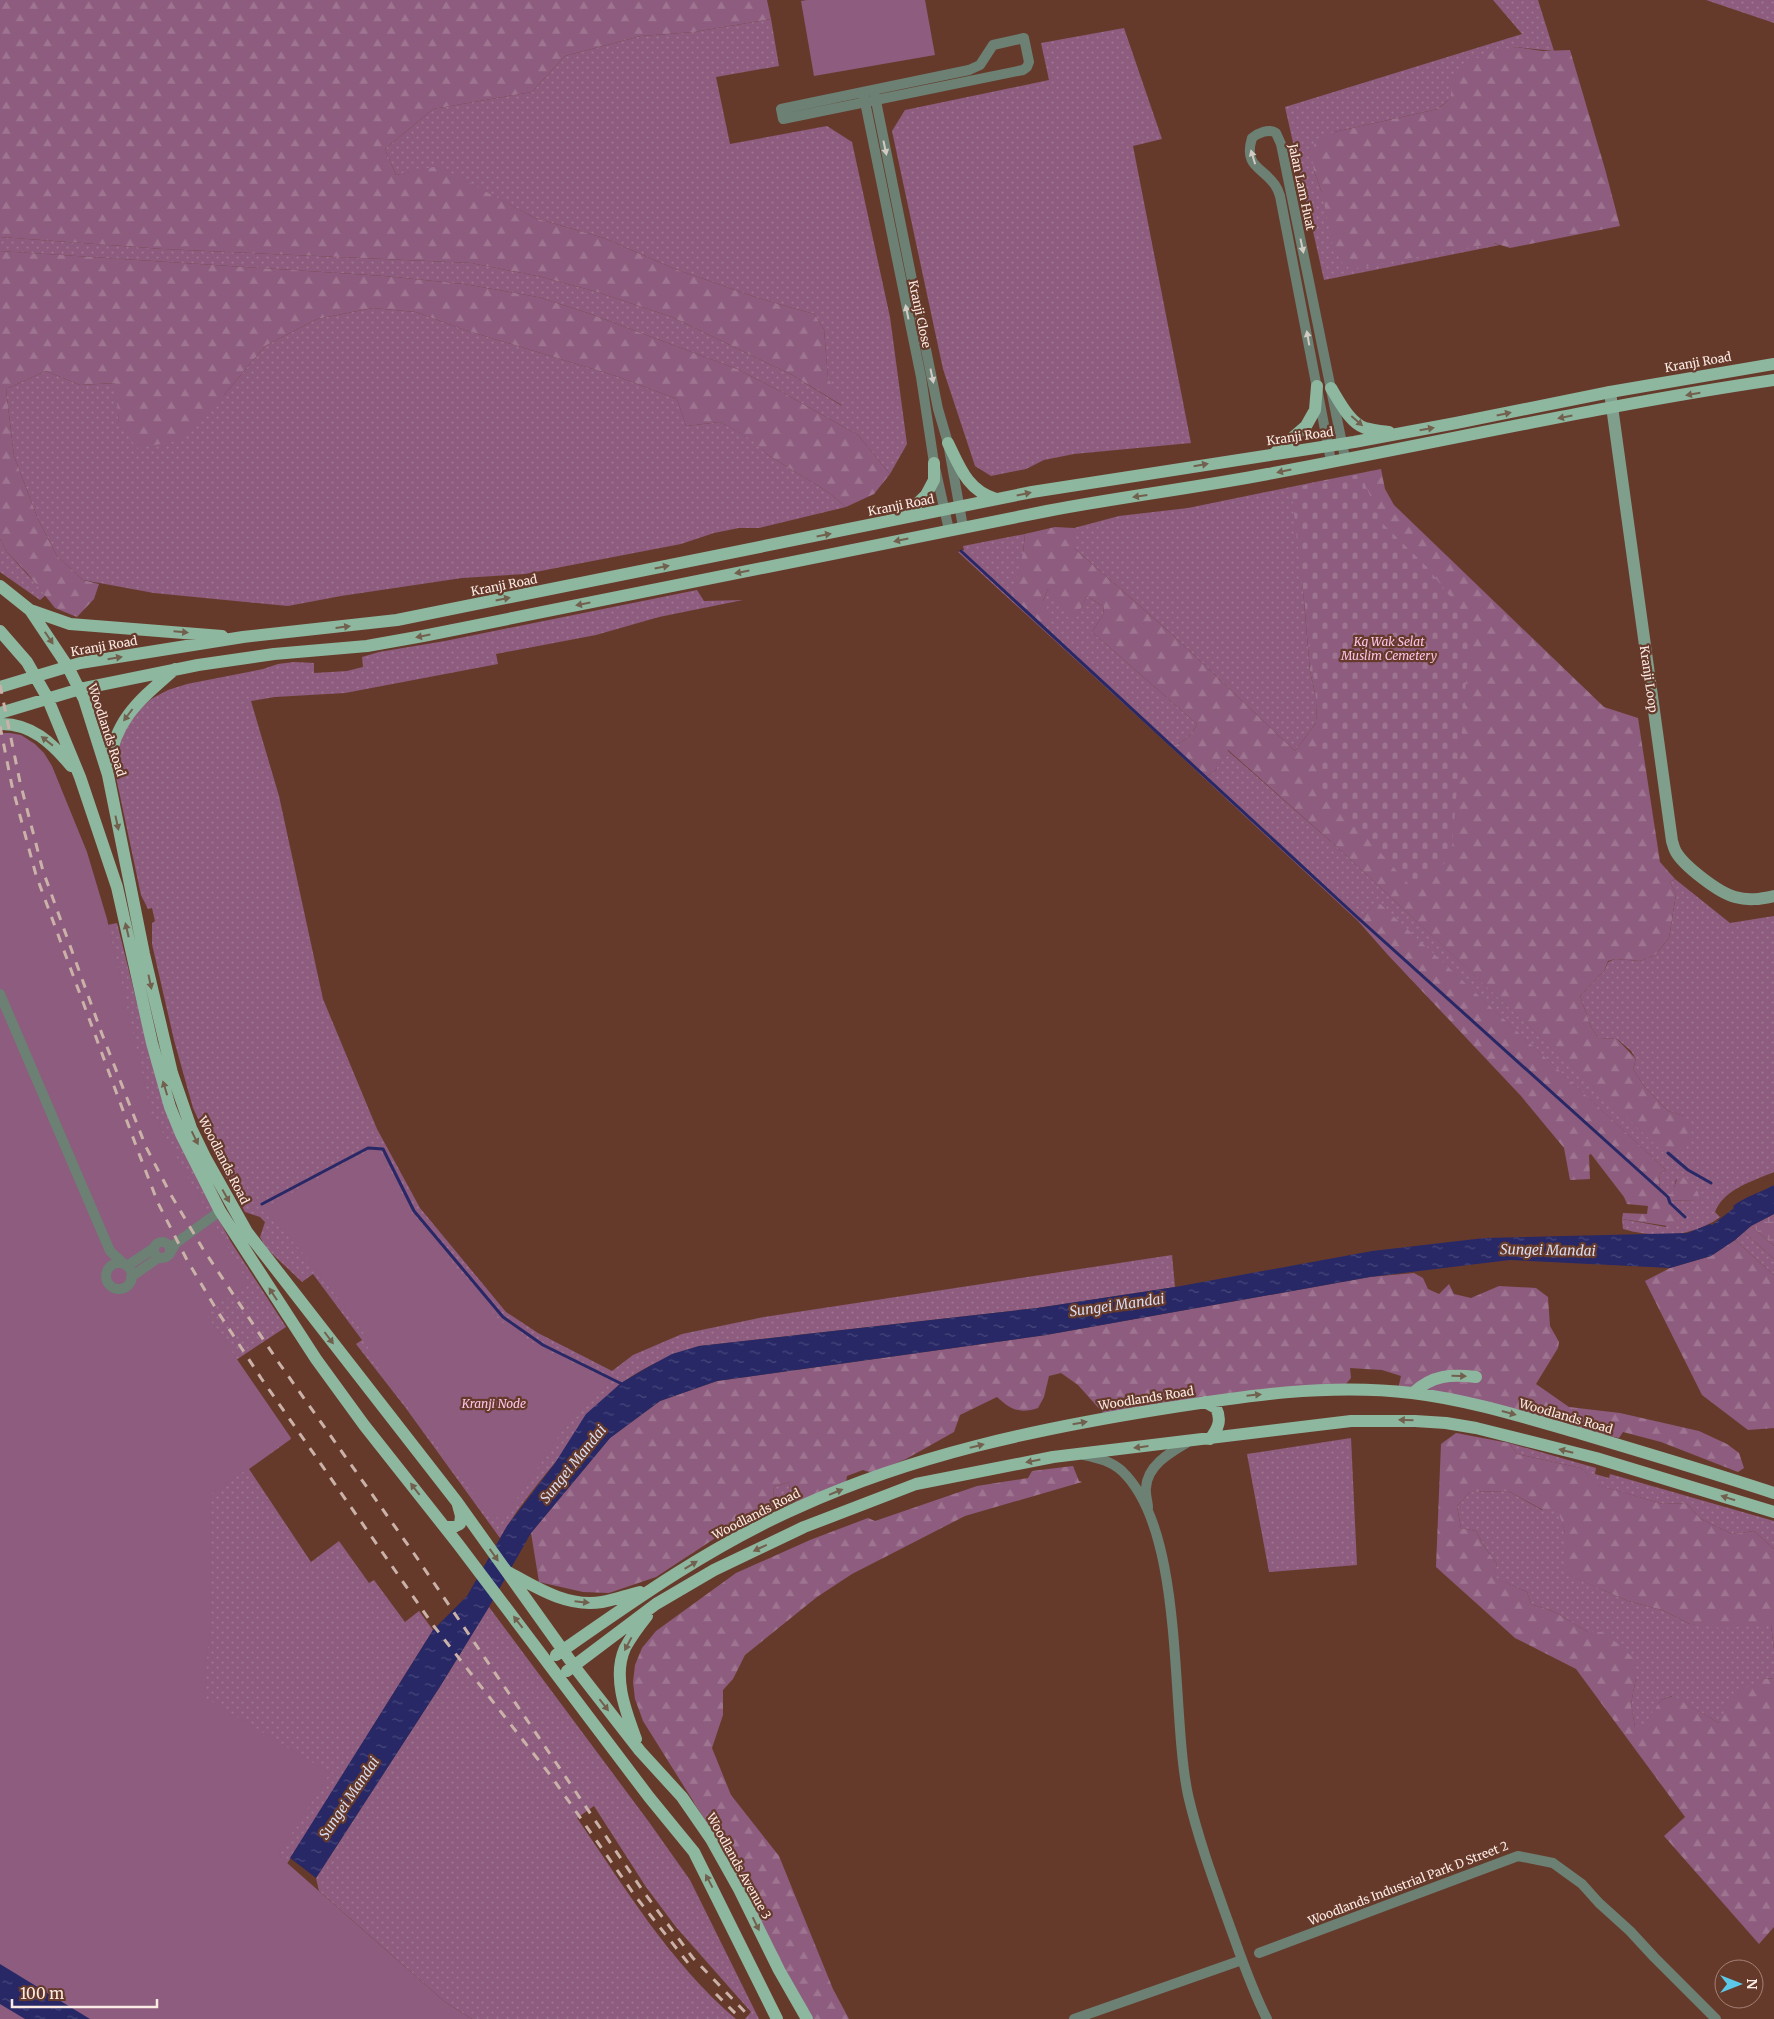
<svg xmlns="http://www.w3.org/2000/svg" width="1774" height="2019" viewBox="0 0 1774 2019" font-family="Merriweather,serif">
	<style>
		.grass { fill: url(#grass-dots) }
		.forest { fill: url(#forest-firs) }
		.wetland { fill: url(#wetland-marsh) }
		.cemetery { fill: url(#cemetery-stones) }
		.park { fill: #8d5c7e }
		.water { fill: url(#water-ripples) }
		.lines { fill: none; stroke-linecap: round; stroke-linejoin: round }
		.stream { stroke: #282866; stroke-width: 3 }
		.street { stroke: #6c8074; stroke-width: 10 }
		.secondary { stroke: #7f9f8c; stroke-width: 12 }
		.primary { stroke: #8eb79f; stroke-width: 12 }
		.rail { stroke: #cbb2a9; stroke-width: 3; stroke-dasharray: 9 9; stroke-linecap: butt }
		.oneway { fill: #d1cbc3 }
		.oneway2 { fill: #72604e }
		.labels { text-anchor: middle; dominant-baseline: central; stroke-width: 4.5; stroke-linejoin: round; paint-order: stroke }
		.street-label { font-size: 12px; fill: #fcebe5; stroke: #663a2b }
		.park-label { font-size: 12px; font-style: italic; fill: #fcc3e9; stroke: #663a2b }
		.water-label { font-size: 14px; font-style: italic; fill: #d9dcf0; stroke: #663a2b }
	</style>
	<defs>
		<pattern id="grass-dots" width="8" height="8" patternUnits="userSpaceOnUse" patternTransform="scale(1.25)"><rect width="8" height="8" fill="#8d5c7e"/><path d="M2 2h.1M6 6h.1" fill="none" stroke="#9e7490" stroke-width="1.8" stroke-linecap="round"/></pattern>
		<pattern id="forest-firs" width="22" height="20" patternUnits="userSpaceOnUse" patternTransform="scale(1.25)"><rect width="22" height="20" fill="#8d5c7e"/><path d="M5 1l3.5 6h-7zM16 11l3.5 6h-7z" fill="#9e7490"/></pattern>
		<pattern id="wetland-marsh" width="20" height="14" patternUnits="userSpaceOnUse" patternTransform="scale(1.25)"><rect width="20" height="14" fill="#8d5c7e"/><path d="M1 5h8M5 5V1M11 12h8M15 12V8" fill="none" stroke="#9e7490"/></pattern>
		<pattern id="cemetery-stones" width="16" height="16" patternUnits="userSpaceOnUse" patternTransform="scale(1.25)"><rect width="16" height="16" fill="#8d5c7e"/><path d="M2 7V4a2 2 0 0 1 4 0v3zM10 15v-3a2 2 0 0 1 4 0v3z" fill="#9e7490"/></pattern>
		<pattern id="water-ripples" width="26" height="14" patternUnits="userSpaceOnUse" patternTransform="scale(1.25)"><rect width="26" height="14" fill="#282866"/><path d="M2 4q2-2 4 0t4 0M15 11q2-2 4 0t4 0" fill="none" stroke="#48477c"/></pattern>
	</defs>
	<rect width="100%" height="100%" fill="#663a2b"/>
	<path class="grass" d="M1493,0H1538L1554,51L1515,47L1452,91L1449,99L1438,109L1334,132L1314,171L1322,193L1500,245L1324,280L1285,107L1522,34Z
		M1706,0H1774V23Z
		M771,19L779,66L716,77L730,144L827,126L852,142L890,317L907,444L890,474L858,435L780,391L737,369L588,313L538,297L464,284L384,276L0,251V237L163,249L471,263L542,277L597,292L672,317L794,376L842,406L828,379L824,329L814,314L758,298L675,269L604,238L535,218L438,167L396,175L385,149L433,109L532,92L565,56L641,36L694,32Z
		M1124,28L1162,139L1133,146L1191,443L1074,454L1044,460L1026,469L991,476L975,466L943,369L892,131L905,110L1049,80L1041,43Z
		M373,308L416,312L465,330L616,376L677,399L686,426L720,422L755,441L768,455L828,492L846,507L759,528H739L714,533L681,544L525,574L462,578L341,596L288,606L154,593L83,580L57,556L38,519L14,456L6,389L46,371L80,385L116,383L119,424L224,395L265,346L317,319Z
		M1315,482L1323,509L1298,530L1310,671L1317,702L1316,723L1295,751L1174,636L1074,548V528L1119,516L1188,508Z
		M1025,534L1023,552L1043,601L1048,589L1075,619L1087,596L1104,607L1103,615L1092,632L1197,724C1192,735 1182,745 1170,746L958,552L964,550L963,546Z
		M0,539L7,552L46,595L40,600L0,572Z
		M697,590L704,601L743,600L659,617L596,635L496,654L498,664L345,693L275,697L251,701L279,796L323,999L377,1129L420,1208L506,1312L538,1333L612,1371L633,1355L682,1334L764,1317L1172,1255L1175,1287L1037,1308L699,1346C672,1355 647,1365 623,1382C611,1391 601,1408 591,1420C560,1458 524,1496 500,1538L405,1407L356,1344L362,1340L313,1274L302,1282L266,1248L260,1237L265,1222L260,1217L245,1212L222,1170L193,1108L174,1040L152,944V923L155,921L152,908L148,909L141,895L116,777L120,744L125,729L138,711L151,699L168,690L187,684L263,669L278,664L294,662L314,663V673L347,671L363,667L362,657L379,652L445,641Z
		M1227,750L1337,847L1674,1161V1151L1684,1116L1668,1111L1644,1086L1633,1069L1636,1059L1631,1051L1616,1038L1599,1039L1591,1027L1580,996L1604,971L1608,962L1615,959L1640,961L1655,955L1669,938L1676,894L1670,882L1675,879L1730,923L1774,916V1172C1753,1181 1724,1189 1715,1212L1720,1217C1692,1238 1655,1238 1623,1229L1622,1219L1666,1227L1667,1201L1695,1200L1676,1179L1673,1194H1659L1660,1174L1666,1170L1377,902L1358,921L1204,778L1215,771Z
		M117,923L145,1035L212,1207L231,1242L286,1327L236,1360L291,1439L249,1469L311,1562L339,1541L369,1583L374,1580L405,1622L419,1611L433,1630L255,1915L115,1734L98,927Z
		M1744,1232L1774,1259V1275L1735,1240Z
		M1351,1438L1357,1565L1269,1572L1247,1454Z
		M1509,1443L1596,1468L1595,1474L1609,1478L1610,1474L1774,1521V1549L1754,1531L1732,1534L1701,1519L1686,1503L1663,1504L1597,1485L1581,1468L1517,1454Z
		M789,1482L790,1504L772,1511L774,1487Z
		M1508,1491L1542,1510H1559L1565,1533V1573L1628,1601L1662,1610L1690,1624L1771,1625L1774,1649V1678L1764,1679L1719,1723L1672,1696L1661,1700L1643,1728L1635,1727L1631,1704L1636,1678L1602,1632H1588L1555,1612L1531,1604L1527,1592L1493,1577L1497,1564L1484,1546L1476,1531L1461,1528L1457,1506L1470,1492Z
		M489,1607L649,1822L690,1880L759,2019H745L751,2012L676,1927L646,1887L594,1806L577,1818C625,1888 671,1964 736,2019H472L445,2002L319,1891L316,1878L441,1685Z"/>
	<path class="forest" d="M0,0H767L771,19L694,32L641,36L565,56L532,92L433,109L385,149L396,175L438,166L535,218L604,238L675,269L758,298L814,314L824,329L828,378L843,406L794,376L672,317L597,292L542,277L471,263L163,249L0,237Z
		M1515,47L1543,51L1570,50L1605,169L1620,226L1510,248L1494,243L1351,269L1343,264L1333,246L1322,193L1314,171L1311,152L1317,139L1334,132L1438,109C1451,98 1453,96 1450,79C1473,56 1485,54 1515,47Z
		M0,251L384,276L464,284L538,297L588,313L737,369L780,391L858,435L890,474L874,494L846,507L828,492L768,455L754,441L720,422L686,426L677,399L616,376L465,330L416,312L373,308L317,319L265,346L224,395L179,441L137,448L119,424L115,383L80,385L46,371L6,389L14,456L38,519L57,556L83,580L99,584L94,599L77,617L55,608L27,573L7,552L0,539Z
		M1381,469L1385,489L1394,505L1604,707L1638,718L1660,862L1675,879L1670,882L1676,894L1669,938L1655,955L1640,961L1615,959L1608,961L1604,971L1580,996L1591,1027L1599,1039L1616,1038L1636,1059L1633,1069L1644,1086L1668,1111L1685,1116L1690,1124L1691,1140L1674,1151V1162L1337,847L1228,750L1215,771L1204,778L1170,746C1182,745 1192,735 1197,724L1092,632L1103,615L1104,607L1087,596L1075,620H1070L1048,589L1043,601L1053,617L1043,625L1012,596L1023,553L1025,534L1055,527L1074,528V548L1174,636L1295,751L1316,723L1317,702L1310,671L1298,530L1292,507L1306,484L1313,509H1323L1315,482Z
		M1377,901L1666,1170L1660,1174L1659,1194H1672L1677,1179L1683,1177L1698,1192L1699,1197L1695,1200L1667,1201L1668,1206L1674,1208L1679,1214L1674,1227L1622,1219L1623,1213L1647,1214L1648,1206L1627,1204L1624,1197L1591,1154L1589,1155L1590,1179L1570,1180L1564,1148L1521,1096L1388,955L1358,921Z
		M1751,1226L1774,1246V1259L1744,1232Z
		M1735,1240L1774,1275V1428L1748,1430L1702,1395L1645,1281L1670,1268L1711,1256Z
		M1414,1273L1423,1278L1428,1289L1439,1294L1449,1284L1454,1294L1471,1298L1499,1286L1536,1288L1548,1297L1550,1326L1559,1342L1558,1348L1536,1384L1569,1407L1620,1413L1699,1431L1727,1444L1739,1453L1744,1468L1738,1472L1661,1442L1623,1432L1619,1438L1398,1389L1401,1376L1382,1370L1350,1368L1351,1378L1346,1384L1103,1413L1078,1385L1061,1373L1049,1376L1044,1397L1038,1408C1020,1414 1011,1410 997,1397L960,1415L954,1432L906,1459L872,1473L863,1470L847,1476L846,1483L790,1504L789,1482L774,1487L772,1511L720,1535L656,1577L609,1593L583,1592L539,1582L531,1533L610,1438L660,1401L717,1381L1046,1335L1370,1277Z
		M1456,1433L1509,1443L1517,1454L1581,1468L1598,1485L1663,1504L1686,1503L1701,1519L1732,1534L1754,1531L1774,1549V1649L1771,1625L1721,1628L1690,1624L1662,1610L1628,1601L1564,1573L1565,1533L1558,1510H1543L1508,1491L1470,1492L1457,1506L1461,1528L1476,1531L1484,1546L1497,1564L1494,1577L1527,1592L1531,1604L1555,1612L1588,1632H1602L1620,1645L1633,1658L1636,1678L1631,1704L1635,1727H1643L1661,1700L1673,1696L1719,1723L1733,1694L1764,1679L1774,1678V1927L1759,1944L1664,1836L1685,1817L1576,1669L1515,1638L1436,1567L1441,1444Z
		M1073,1466L1079,1481L1082,1482L965,1516L852,1574L817,1597L745,1655L733,1679L723,1690V1715L712,1748L731,1795L779,1856L833,1989L849,2019H809L715,1836L643,1721L635,1699L633,1682L635,1665L642,1648L656,1631L736,1573L810,1540L868,1518L875,1521L977,1486L1028,1478L1032,1471Z"/>
	<path class="wetland" d="M1774,1214V1246L1751,1226Z"/>
	<path class="cemetery" d="M1356,475L1364,482L1382,523L1426,566L1471,623L1451,858L1412,888L1320,785V732L1291,488Z"/>
	<path class="park" d="M807,0H925L935,55L814,76L801,1Z
		M0,733H10L21,735L35,744L44,753L52,766L87,852L107,919L151,1112L248,1283L206,1314L291,1438L210,1495L211,1611L204,1697L330,1773L278,1855L445,2002L472,2019H0Z
		M371,1150L380,1152L411,1212L500,1321L541,1348L611,1381L571,1418L502,1521L482,1506L370,1357L365,1335L315,1267L277,1224L266,1207Z"/>
	<path class="water" d="M1774,1185V1214L1751,1226L1735,1240L1711,1256L1670,1268L1510,1260L1370,1277L1046,1335L717,1381L660,1401L610,1438L531,1533L489,1607L441,1685L316,1878L290,1858L433,1630L467,1596L507,1526L555,1463L586,1414L621,1383L648,1367L672,1354L699,1346L1037,1308L1175,1287L1372,1251L1484,1238L1687,1233L1710,1224L1712,1225L1734,1208L1733,1206C1746,1196 1760,1193 1774,1185Z
		M0,1964L90,2019H25L0,2004Z"/>
	<g class="lines">
		<path class="stream" d="M961,551L1357,917L1668,1197L1670,1203L1685,1217
			M1668,1153L1688,1170L1711,1183
			M262,1204L368,1148L383,1149L414,1211L503,1317L543,1345L624,1385"/>
		<path class="street" d="M1024,38L1029,62L1027,67L1023,70L783,119L781,109L969,70L980,65L993,45Z
			M875,96L938,409L948,443L963,527
			M864,97L921,377L934,463L949,530
			M1331,461L1280,196C1279,192 1277,188 1275,185C1263,167 1243,167 1252,138C1258,133 1269,128 1276,133L1281,144L1345,458
			M0,994L110,1251L124,1264
			M154 1250a8 8 0 1 1 16 0a8 8 0 1 1-16 0Z
			M169,1255L176,1243L220,1211
			M106 1276a13 13 0 1 1 26 0a13 13 0 1 1-26 0Z
			M127,1266L154,1248
			M131,1277L158,1258
			M1084,1455C1098,1458 1111,1461 1122,1471C1186,1532 1170,1709 1188,1795C1198,1838 1213,1879 1228,1921C1240,1954 1251,1988 1267,2019
			M1148,1508C1148,1502 1145,1494 1146,1488C1147,1465 1171,1452 1188,1442
			M1259,1953L1518,1856L1553,1863L1582,1884L1599,1903L1630,1931L1654,1957L1716,2019
			M1074,2019L1242,1960"/>
		<path class="secondary" d="M1610,392L1672,841C1673,844 1674,849 1676,852C1684,866 1719,893 1735,897C1749,901 1760,899 1774,896"/>
		<path class="primary" d="M1331,388C1339,401 1350,423 1365,428C1372,430 1381,431 1389,432
			M948,443C960,468 968,491 996,499
			M1276,452L1306,426L1315,410L1317,386
			M903,518L926,495L934,480V463
			M0,586L30,610L68,667L84,699L108,775L144,954L172,1073L191,1128L206,1159L247,1232L457,1502L577,1670L640,1751L682,1797L711,1839L739,1889L779,1970L807,2019
			M30,610L70,624L222,636
			M0,631L27,662L47,697L80,777L117,887L152,1043L170,1107L181,1134L220,1211L316,1359L364,1425L458,1544L649,1797L694,1852L777,2019
			M0,687L80,663L243,637L397,620L1032,492L1354,442L1456,423L1610,392L1774,364
			M0,713L80,689L198,665L274,654L367,646L423,636L1047,511C1120,497 1194,488 1268,474C1436,443 1604,405 1774,380
			M0,724C31,723 52,743 71,766
			M109,767C114,719 141,699 175,669
			M1413,1393C1432,1375 1451,1374 1476,1377
			M1205,1402L1216,1408C1222,1420 1218,1429 1210,1439
			M445,1527H454L460,1524L461,1516L458,1505
			M508,1572C537,1588 568,1608 602,1602C615,1600 627,1595 640,1592
			M556,1655C633,1601 712,1545 799,1507C914,1455 1036,1429 1161,1409C1244,1396 1327,1383 1412,1393C1470,1400 1526,1418 1582,1434C1646,1453 1710,1472 1774,1493
			M567,1671L656,1604L714,1570L804,1527L916,1484L1053,1457L1351,1421H1415L1446,1423L1476,1428L1596,1458L1774,1512
			M636,1739C626,1712 612,1677 625,1648C631,1637 639,1626 647,1616"/>
		<path class="rail" d="M0,685L20,782L43,871L102,1034L146,1147L171,1195L203,1249L279,1363L415,1555L643,1891L693,1958L748,2015
			M0,726L12,786L36,875L138,1151L158,1203L187,1260L218,1312L261,1378L433,1625L551,1776L636,1897L692,1968
			M716,1994L741,2019"/>
	</g>
	<defs><path id="oneway-solid" d="M-6-.8H1V-3.2L6.5 0L1 3.2V.8H-6Z" transform="scale(1.25)"/></defs>
	<g class="oneway">
		<use href="#oneway-solid" transform="translate(885 148) rotate(78)"/>
		<use href="#oneway-solid" transform="translate(1253 157) rotate(-107)"/>
		<use href="#oneway-solid" transform="translate(1302 246) rotate(78)"/>
		<use href="#oneway-solid" transform="translate(907 312) rotate(-102)"/>
		<use href="#oneway-solid" transform="translate(1308 338) rotate(-100)"/>
		<use href="#oneway-solid" transform="translate(932 376) rotate(78)"/>
	</g>
	<g class="oneway2">
		<use href="#oneway-solid" transform="translate(1693 394) rotate(170)"/>
		<use href="#oneway-solid" transform="translate(1504 414) rotate(-12)"/>
		<use href="#oneway-solid" transform="translate(1565 417) rotate(169)"/>
		<use href="#oneway-solid" transform="translate(1357 421) rotate(41)"/>
		<use href="#oneway-solid" transform="translate(1427 429) rotate(-10)"/>
		<use href="#oneway-solid" transform="translate(1201 465) rotate(-10)"/>
		<use href="#oneway-solid" transform="translate(1284 471) rotate(168)"/>
		<use href="#oneway-solid" transform="translate(1024 494) rotate(-12)"/>
		<use href="#oneway-solid" transform="translate(1140 496) rotate(172)"/>
		<use href="#oneway-solid" transform="translate(824 535) rotate(-11)"/>
		<use href="#oneway-solid" transform="translate(901 540) rotate(168)"/>
		<use href="#oneway-solid" transform="translate(662 567) rotate(-11)"/>
		<use href="#oneway-solid" transform="translate(742 572) rotate(169)"/>
		<use href="#oneway-solid" transform="translate(503 599) rotate(-11)"/>
		<use href="#oneway-solid" transform="translate(583 604) rotate(169)"/>
		<use href="#oneway-solid" transform="translate(343 627) rotate(-7)"/>
		<use href="#oneway-solid" transform="translate(181 632) rotate(5)"/>
		<use href="#oneway-solid" transform="translate(423 636) rotate(169)"/>
		<use href="#oneway-solid" transform="translate(49 638) rotate(56)"/>
		<use href="#oneway-solid" transform="translate(115 658) rotate(-9)"/>
		<use href="#oneway-solid" transform="translate(128 715) rotate(127)"/>
		<use href="#oneway-solid" transform="translate(47 741) rotate(-142)"/>
		<use href="#oneway-solid" transform="translate(117 823) rotate(78)"/>
		<use href="#oneway-solid" transform="translate(127 930) rotate(-103)"/>
		<use href="#oneway-solid" transform="translate(150 982) rotate(78)"/>
		<use href="#oneway-solid" transform="translate(165 1088) rotate(-107)"/>
		<use href="#oneway-solid" transform="translate(195 1138) rotate(64)"/>
		<use href="#oneway-solid" transform="translate(226 1196) rotate(61)"/>
		<use href="#oneway-solid" transform="translate(273 1294) rotate(-123)"/>
		<use href="#oneway-solid" transform="translate(329 1338) rotate(53)"/>
		<use href="#oneway-solid" transform="translate(1459 1376) rotate(2)"/>
		<use href="#oneway-solid" transform="translate(1254 1395) rotate(-6)"/>
		<use href="#oneway-solid" transform="translate(1509 1413) rotate(15)"/>
		<use href="#oneway-solid" transform="translate(1406 1420) rotate(-178)"/>
		<use href="#oneway-solid" transform="translate(1080 1423) rotate(-10)"/>
		<use href="#oneway-solid" transform="translate(977 1446) rotate(-14)"/>
		<use href="#oneway-solid" transform="translate(1141 1447) rotate(173)"/>
		<use href="#oneway-solid" transform="translate(1566 1451) rotate(-166)"/>
		<use href="#oneway-solid" transform="translate(1033 1461) rotate(169)"/>
		<use href="#oneway-solid" transform="translate(415 1489) rotate(-128)"/>
		<use href="#oneway-solid" transform="translate(836 1492) rotate(-22)"/>
		<use href="#oneway-solid" transform="translate(1728 1498) rotate(-162)"/>
		<use href="#oneway-solid" transform="translate(760 1548) rotate(155)"/>
		<use href="#oneway-solid" transform="translate(494 1555) rotate(55)"/>
		<use href="#oneway-solid" transform="translate(691 1565) rotate(-31)"/>
		<use href="#oneway-solid" transform="translate(582 1602) rotate(6)"/>
		<use href="#oneway-solid" transform="translate(518 1622) rotate(-128)"/>
		<use href="#oneway-solid" transform="translate(628 1644) rotate(118)"/>
		<use href="#oneway-solid" transform="translate(604 1705) rotate(52)"/>
		<use href="#oneway-solid" transform="translate(709 1881) rotate(-118)"/>
		<use href="#oneway-solid" transform="translate(756 1924) rotate(64)"/>
	</g>
	<g class="labels">
		<g class="street-label">
			<text transform="translate(1302 187) rotate(78)">Jalan Lam Huat</text>
			<text transform="translate(920 314) rotate(78)">Kranji Close</text>
			<text transform="translate(1698 362) rotate(-10)">Kranji Road</text>
			<text transform="translate(1300 436) rotate(-8)">Kranji Road</text>
			<text transform="translate(901 505) rotate(-11)">Kranji Road</text>
			<text transform="translate(504 585) rotate(-11)">Kranji Road</text>
			<text transform="translate(104 646) rotate(-10)">Kranji Road</text>
			<text transform="translate(1649 679) rotate(82)">Kranji Loop</text>
			<text transform="translate(107 730) rotate(72)">Woodlands Road</text>
			<text transform="translate(224 1160) rotate(63)">Woodlands Road</text>
			<text transform="translate(1146 1398) rotate(-9)">Woodlands Road</text>
			<text transform="translate(1566 1416) rotate(16)">Woodlands Road</text>
			<text transform="translate(756 1514) rotate(-27)">Woodlands Road</text>
			<text transform="translate(739 1866) rotate(61)">Woodlands Avenue 3</text>
			<text transform="translate(1408 1883) rotate(-21)">Woodlands Industrial Park D Street 2</text>
		</g>
		<g class="park-label">
			<text x="1389" y="641">Kg Wak Selat<tspan x="1389" dy="14">Muslim Cemetery</tspan></text>
			<text x="494" y="1403">Kranji Node</text>
		</g>
		<g class="water-label">
			<text transform="translate(1548 1250) rotate(1)">Sungei Mandai</text>
			<text transform="translate(1117 1305) rotate(-8)">Sungei Mandai</text>
			<text transform="translate(573 1464) rotate(-51)">Sungei Mandai</text>
			<text transform="translate(349 1798) rotate(-56)">Sungei Mandai</text>
		</g>
	</g>
	<g transform="translate(1739 1984) rotate(90)"><circle r="24" fill="#663a2b" stroke="#a28175"/>
	<path d="M0-4L9 19L0 12L-9 19Z" fill="#5ac8e6"/>
	<text y="-8" font-size="14" font-weight="bold" text-anchor="middle" fill="#fcebe5">N</text>
	</g>
	<path d="M12 1999v8h145v-8" fill="none" stroke="#fcebe5" stroke-width="2.5"/>
	<text x="20" y="1999" font-size="15" fill="#fcebe5" stroke="#663a2b" stroke-width="4" paint-order="stroke">100 m</text>
</svg>
